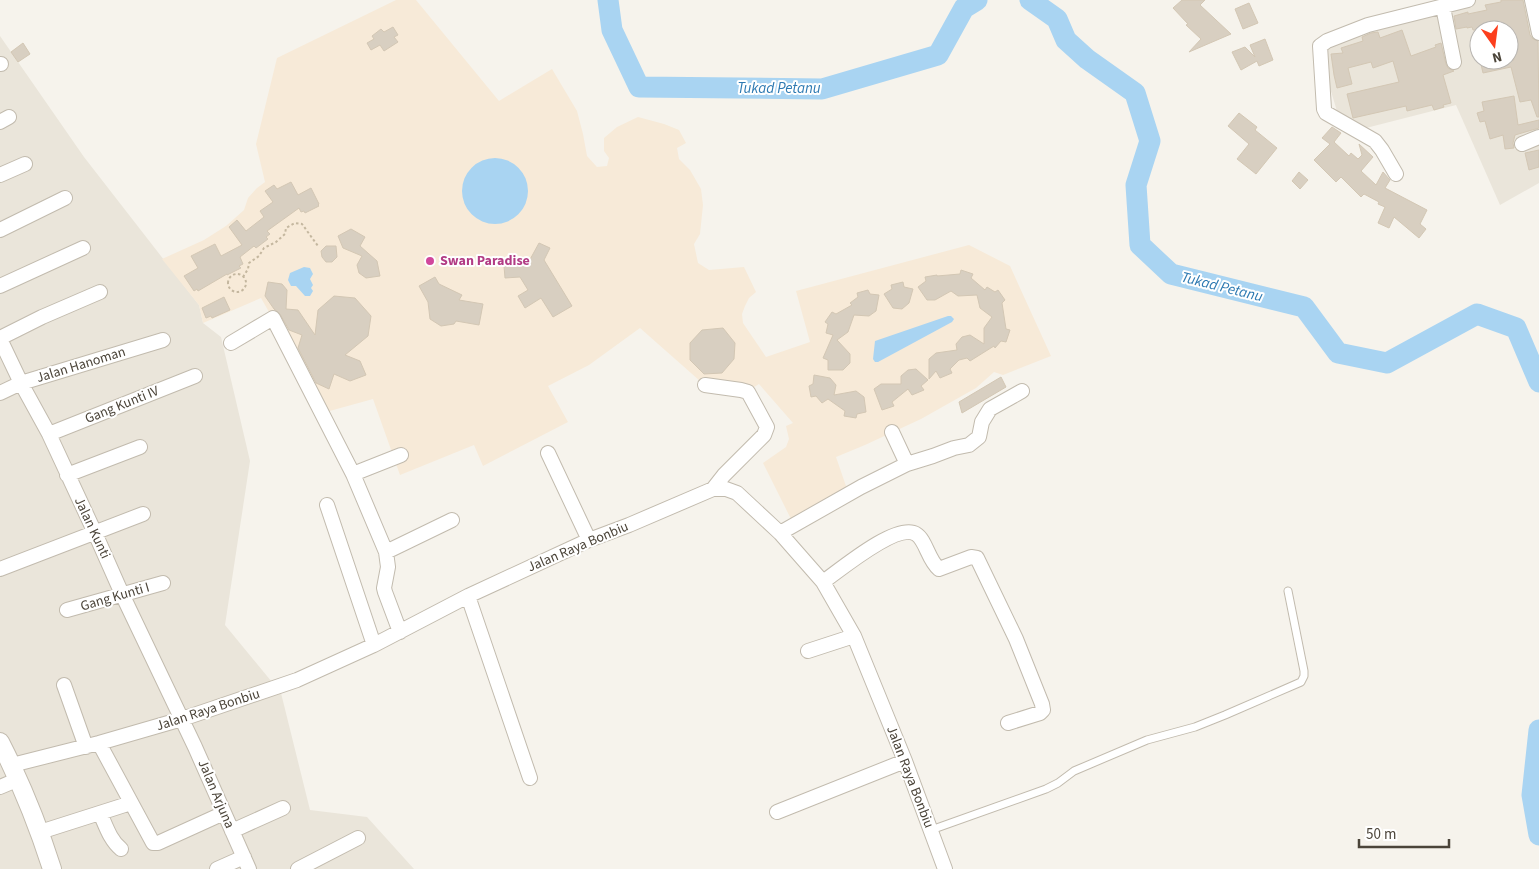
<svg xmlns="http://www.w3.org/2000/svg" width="1539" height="869" viewBox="0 0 1539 869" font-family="'Source Sans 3',sans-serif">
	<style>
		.residential { fill: #eae5da; fill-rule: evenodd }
		.commercial { fill: #f7ead8 }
		.water { fill: #a9d4f2 }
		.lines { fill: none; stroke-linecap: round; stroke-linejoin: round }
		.river { stroke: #a9d4f2; stroke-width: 21 }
		.building { fill: #d8cfc1; stroke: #d3c7b4 }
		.service-casing { stroke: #c2bbae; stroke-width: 9 }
		.minor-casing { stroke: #c2bbae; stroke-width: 16 }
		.tertiary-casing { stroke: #c2bbae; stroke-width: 20 }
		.path { stroke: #c4b79f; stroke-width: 2; stroke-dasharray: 2.5 2.5; stroke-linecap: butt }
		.service { stroke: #fff; stroke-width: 7 }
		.minor { stroke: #fff; stroke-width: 14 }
		.tertiary { stroke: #fff; stroke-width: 18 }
		.hotel-dot { fill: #d1479c; stroke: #fff; stroke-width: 2 }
		.labels { text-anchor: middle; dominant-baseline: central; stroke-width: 4; stroke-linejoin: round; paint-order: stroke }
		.hotel-label { font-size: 14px; font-weight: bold; fill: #b23c85; stroke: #fff; text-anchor: start }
		.street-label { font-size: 14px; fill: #4b4439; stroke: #fff }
		.water-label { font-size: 15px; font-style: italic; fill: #2e7ab2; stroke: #fff }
	</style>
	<rect width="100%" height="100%" fill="#f6f3ec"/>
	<path class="residential" d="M1462,0H1539V183L1500,205L1456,105L1366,128L1339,118L1319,51L1340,39ZM1479,30H1509V60H1479Z
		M0,36L84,157L199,305L203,323L221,337L250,461L225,625L281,693L310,810L367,817L414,869H0Z"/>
	<path class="commercial" d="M396,0H416L499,101L552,69L577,111L583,134L587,156L597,167L607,166L609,158L604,151V138L617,127L638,117L664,124L679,130L686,143L677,148L679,159L690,170L701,189L703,205L700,234L694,244L698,263L709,270L744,267L756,292L749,298L745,306L742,314L743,323L766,357L810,342L796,291L969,245L1010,266L1051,356L1003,375L994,372L976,388L921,419L865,445L836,457L847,489L791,519L763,463L786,447L789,439L786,426L793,423L759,384L751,389L700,381L640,328L589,365L548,386L568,422L483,466L474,445L400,475L373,399L326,412L261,298L203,323L199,305L162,259L204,240L226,226L244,210L248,198L257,188L265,182L256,144L277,58Z"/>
	<path class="water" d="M462 191a33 33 0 1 1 66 0a33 33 0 1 1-66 0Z
		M304,267L310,268L313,274L310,279L313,285L311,288L313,291L310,296H305L296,286H291L288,280L290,273Z
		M948,316H951L954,319L952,322L878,362H875L873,359L875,341Z"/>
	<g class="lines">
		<path class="river" d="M608,0L612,30L639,87L822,89L938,55L964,8L977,0
			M1030,0L1057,19L1066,40L1087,59L1135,93L1150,141L1136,185L1140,245L1171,274L1304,307L1338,353L1387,363L1477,314L1516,328L1539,382
			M1539,730L1532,795L1539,835"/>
	</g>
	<path class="building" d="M1182,0H1205L1200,5L1231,34L1189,52L1201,39L1186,25L1188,24L1173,8Z
		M1501,0H1523L1530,35L1533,39L1538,41L1539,117H1537L1531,100L1520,102L1511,67L1483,73L1480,60H1514L1509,40V30H1473L1472,27L1467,28V27L1456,29L1454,16L1468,12V14L1487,10L1485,5L1501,2Z
		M1249,3L1258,23L1243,29L1235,9Z
		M393,27L398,35L394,37L398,42L384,51L380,45L371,50L367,43L374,39L372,36L381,29L384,32Z
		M1402,30L1411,56L1436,47L1435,45L1441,43L1446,64L1448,68L1454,71L1443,75L1451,103L1443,105L1444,107L1434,110L1432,105L1407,111L1406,106L1353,118L1347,94L1399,82L1393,61L1373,68L1371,62L1348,68L1352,84L1337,88L1334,75L1331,54L1343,53L1341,48L1363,41L1362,37L1371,33L1378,32L1380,38Z
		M1265,39L1273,60L1259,66L1257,61L1241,70L1232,52L1245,47L1255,57L1250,45Z
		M23,43L30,54L18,62L11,52Z
		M1514,96L1518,125L1539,120V128L1515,135L1513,143L1514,148L1505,149L1503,135L1490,139L1485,121L1480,122L1477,113L1484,111L1482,102Z
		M1239,113L1257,127L1255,130L1277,148L1256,174L1237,159L1249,144L1228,126Z
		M1332,127L1341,133L1334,142L1349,156L1351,153L1358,159L1362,155L1359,144L1373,157L1361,171L1376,185L1383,172L1390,180L1385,188L1427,210L1420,224L1426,229L1419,238L1394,217L1389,228L1378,223L1385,207L1378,204L1379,202L1364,194L1361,197L1341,177L1336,182L1314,160L1330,144L1322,138Z
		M1539,150V167L1529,170L1525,153Z
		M1299,172L1308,180L1300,189L1292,181Z
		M291,182L298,195L311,188L319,204L318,205L319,206L305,213L304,211L301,212L299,208L267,231L270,234L266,237L268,239L256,248L254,246L240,257L243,264L239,266L241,268L227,275V274L198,291L197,289L194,291L184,276L198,268L191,256L215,244L221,256L242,245L229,227L237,220L246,231L264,217L260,211L273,202L265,191L274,185L277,189Z
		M351,229L365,237L360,246L377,261L380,276L366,278L359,273L357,265L362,256L343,248L338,236Z
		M539,243L550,248L544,260L572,306L553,317L541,298L525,308L518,296L528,290L520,277L505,278L504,266L527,265Z
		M326,246H336L337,257L332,262H326L322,257L321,251Z
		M961,270L973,274L971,278L985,290L987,287L995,292L998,290L1005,300L1002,303L1006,329L1010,330L1006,342L1001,341L995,348L994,346L970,361L967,358L959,360L950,369L952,373L940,378L936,371L929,379V359L936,353L957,350L956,344L962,337L970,335L984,344V328L992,317L980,308L977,295L958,296L951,291L935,300H927L918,287L926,281L925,277L937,275V276L960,274Z
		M435,277L439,284L462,295L459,300L483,304L479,325L456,321L454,324L441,326L430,319L428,302L419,286Z
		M268,282L282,284L287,290L286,309L298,310L315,335L318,310L334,296L355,298L371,316L368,336L345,355L360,361L366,375L350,381L334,374L329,389L316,383L298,348L302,335L289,330L280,314L274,309L265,296Z
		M903,282L904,287L913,289L909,303L902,309L893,308L884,294L892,289L891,285Z
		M868,290L870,294L879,295L876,311L869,316L854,315L848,332L837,340L850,354V363L843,370H828V360L823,358L833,335L826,333L828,324L825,322L832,312L836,314L852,305L850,303L858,297L857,293Z
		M224,297L230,310L212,318L211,316L206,318L202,308Z
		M723,328L735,343L734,359L722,373L704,374L690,360V343L702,330Z
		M916,369L928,380L921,386L924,390L912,395L908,389L892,402L894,406L882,410L874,389L881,384H901V376L908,370Z
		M814,375L830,378L836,385L834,395L856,391L864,397L866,412L857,414L856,418L844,416L845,411L828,399L822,403L816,396L811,397L809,386L813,384Z
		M1001,377L1006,387L962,413L959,402Z"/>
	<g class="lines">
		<defs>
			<path id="service" d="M931,830L1046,789L1058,783L1074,771L1147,740L1195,727L1225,715L1301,682L1304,676V671L1288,591"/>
			<path id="minor" d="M1532,0L1539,33
				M1443,7L1454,62
				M0,64H1
				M0,122L9,117
				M1522,144L1539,137
				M1396,174L1382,150L1375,141L1326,113L1324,109L1320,46L1327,41L1368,25L1468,0
				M0,175L25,164
				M0,230L65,198
				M0,286L83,248
				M0,338L42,317L100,292
				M0,339L21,383L49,434L95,533L122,594L195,747L249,869
				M231,343L273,318L353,474L386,552L388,567L384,588L385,592L400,632
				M705,385L741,390L748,392L767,427L764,435L724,475L713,489
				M0,393L21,383L163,340
				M892,432L907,464
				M49,434L195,376
				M548,453L589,540
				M353,474L401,455
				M67,475L140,447
				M327,505L374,645
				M780,533L861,487L907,464L933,456L954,448L969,445L979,437L982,422L990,409L1022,391
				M386,552L452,520
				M0,569L143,514
				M823,582C840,570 897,522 916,534C926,540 928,560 939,569L971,557L977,558L1016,639L1042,704L1043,710L1040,713L1008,723
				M468,596L530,778
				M67,610L163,583
				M808,651L854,636
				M64,685L86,747
				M99,743L153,843H158L224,813
				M12,765L99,743L182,719L297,680L374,645L468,596L589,540L629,525L713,489H726L737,493L780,533L823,582L854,636L905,761L945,869
				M0,787L19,779
				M777,812L905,761
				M100,813C106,826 110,840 121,849
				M232,831L283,808
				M40,832L131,803
				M217,869L244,857
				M298,869L358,838"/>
			<path id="tertiary" d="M0,742C21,783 38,825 52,869"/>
		</defs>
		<use href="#service" class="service-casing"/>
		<use href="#minor" class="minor-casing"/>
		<use href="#tertiary" class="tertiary-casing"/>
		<path class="path" d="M228 283a9 9 0 1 1 18 0a9 9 0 1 1-18 0Z
			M243,277L248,269L249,263L259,256L264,248L276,242L285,234L286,228L295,223L302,224L318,246"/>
		<use href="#service" class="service"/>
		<use href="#minor" class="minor"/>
		<use href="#tertiary" class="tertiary"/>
	</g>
	<circle class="hotel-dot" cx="430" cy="261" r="5"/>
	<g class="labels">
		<g class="hotel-label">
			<text x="440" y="261">Swan Paradise</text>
		</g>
		<g class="street-label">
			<text transform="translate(81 365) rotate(-17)">Jalan Hanoman</text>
			<text transform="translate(122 405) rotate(-22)">Gang Kunti IV</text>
			<text transform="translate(92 528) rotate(65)">Jalan Kunti</text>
			<text transform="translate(578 547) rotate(-23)">Jalan Raya Bonbiu</text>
			<text transform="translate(115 597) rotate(-16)">Gang Kunti I</text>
			<text transform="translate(208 710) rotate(-18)">Jalan Raya Bonbiu</text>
			<text transform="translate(910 777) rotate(69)">Jalan Raya Bonbiu</text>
			<text transform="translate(216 794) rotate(67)">Jalan Arjuna</text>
		</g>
		<g class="water-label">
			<text x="779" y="88">Tukad Petanu</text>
			<text transform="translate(1222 287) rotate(14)">Tukad Petanu</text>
		</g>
	</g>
	<g transform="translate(1494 45) rotate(166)"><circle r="24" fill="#ffffff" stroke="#b7b4b0"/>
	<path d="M0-4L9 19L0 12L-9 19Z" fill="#fc3f1d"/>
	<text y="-8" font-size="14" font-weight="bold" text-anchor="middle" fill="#4b4439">N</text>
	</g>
	<path d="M1359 839v8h90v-8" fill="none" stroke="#4b4439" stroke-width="2.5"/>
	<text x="1366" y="839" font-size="15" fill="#4b4439" stroke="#ffffff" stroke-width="4" paint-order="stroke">50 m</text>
</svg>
